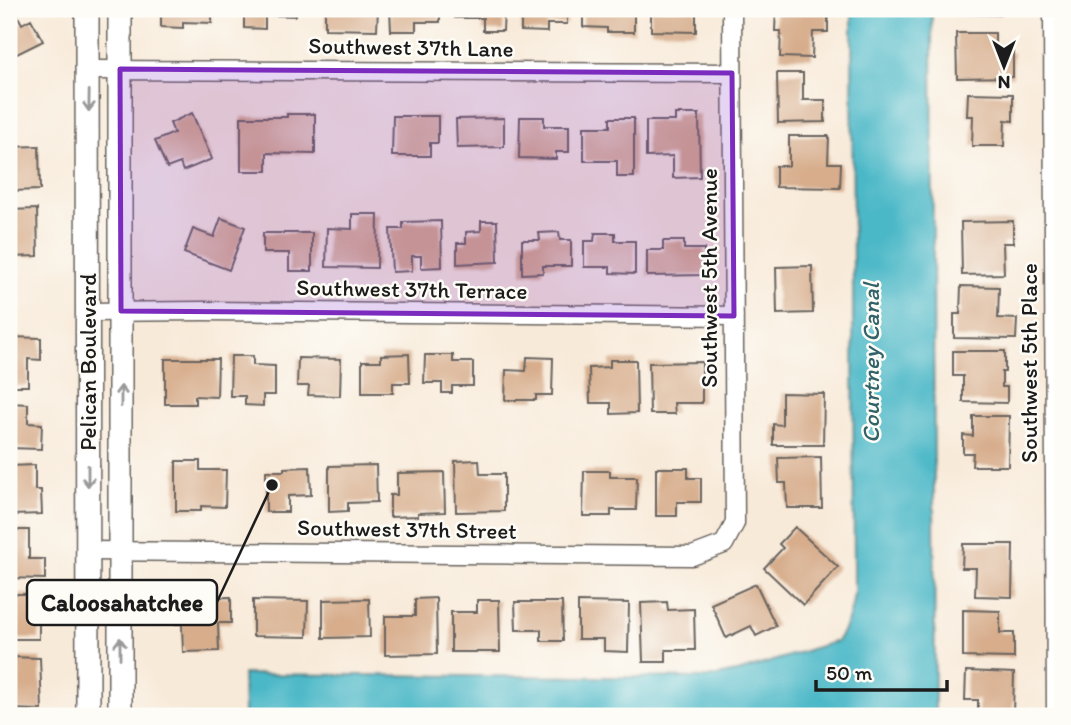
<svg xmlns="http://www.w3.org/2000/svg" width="1071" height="725" viewBox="0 0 1071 725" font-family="Itim,sans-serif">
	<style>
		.water { fill: #4cb8c7; stroke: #346a72; stroke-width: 2 }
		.building { fill: #d7ad8c }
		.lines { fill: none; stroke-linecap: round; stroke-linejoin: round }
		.minor-casing { stroke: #69645e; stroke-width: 21 }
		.tertiary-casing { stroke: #69645e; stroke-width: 26 }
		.minor { stroke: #fff; stroke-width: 18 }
		.tertiary { stroke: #fff; stroke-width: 23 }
		.oneway { stroke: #999 }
		.marked { fill: #7b2cbf; fill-opacity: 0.2; stroke: #7b2cbf; stroke-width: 5; stroke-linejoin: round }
		.labels { text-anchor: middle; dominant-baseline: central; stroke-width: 5; stroke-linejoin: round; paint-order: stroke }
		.street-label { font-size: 23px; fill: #1c1c1c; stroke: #fdfcf7 }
		.water-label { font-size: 24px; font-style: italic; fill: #326269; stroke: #fdfcf7 }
		.leader { fill: none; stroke: #1c1c1c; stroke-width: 2.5 }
		.callout-dot { fill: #1c1c1c; stroke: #fdfcf7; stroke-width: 2.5 }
		.callout { fill: #fdfcf7; stroke: #1c1c1c; stroke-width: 2.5 }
		.callout-label { font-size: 24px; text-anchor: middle; font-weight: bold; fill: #1c1c1c }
	</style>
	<rect width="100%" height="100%" fill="#fdfcf7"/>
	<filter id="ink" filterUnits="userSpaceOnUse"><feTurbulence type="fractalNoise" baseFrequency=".0143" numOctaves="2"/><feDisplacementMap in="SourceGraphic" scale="14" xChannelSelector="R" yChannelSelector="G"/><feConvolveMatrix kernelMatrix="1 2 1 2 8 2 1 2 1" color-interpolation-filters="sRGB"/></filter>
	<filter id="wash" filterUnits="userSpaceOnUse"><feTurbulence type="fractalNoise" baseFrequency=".00686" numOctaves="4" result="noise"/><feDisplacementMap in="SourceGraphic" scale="28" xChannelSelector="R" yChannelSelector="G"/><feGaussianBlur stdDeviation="1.57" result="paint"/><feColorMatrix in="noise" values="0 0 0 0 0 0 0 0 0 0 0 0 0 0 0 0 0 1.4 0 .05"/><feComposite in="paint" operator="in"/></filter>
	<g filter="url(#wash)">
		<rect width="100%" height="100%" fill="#f8ead9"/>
		<path class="water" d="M852,9H932L935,716H244L243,674L707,678L741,671L837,641C848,626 852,611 854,593Z"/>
		<g id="blocks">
			<path class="building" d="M9,9H14L22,24L31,19L43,41L9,58Z
				M161,9H212V23L183,22V28L161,27Z
				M244,9H296V16L265,15V29L244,28Z
				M325,9H378L377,30L325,29Z
				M390,9H440V22H416V31H391Z
				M455,9H504L503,31H483V18H455Z
				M521,9H567V24H547V32L521,31Z
				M583,9H634V32H607V28L583,27Z
				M651,9H696V32L651,31Z
				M776,9H828V32H813L812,58L780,57L781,31H775Z
				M964,9H1000V15L964,14Z
				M956,33H995V52H1013V77L957,78Z
				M777,73H803V100H825V122L778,123Z
				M968,93L1013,94V121L1005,120L1004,146H972L973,116H967Z
				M192,113L212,159L183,171L180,163L167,168L155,141L174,133L170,123Z
				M287,114H315V154L267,153V171H241V117H287Z
				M675,114H699L700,177L673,178V156L646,157V121H675Z
				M393,116H438V143H430V156H392Z
				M520,117H544V126H569V152H556V159L519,158Z
				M504,118V147L457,148L456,119Z
				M610,118H634V177H617V161H584V127H610Z
				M789,136H829L828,163H841L840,188L776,187V166H789Z
				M39,146L40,190L9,191V147Z
				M37,209L38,256L9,257V210Z
				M352,214H378L377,268L326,267L327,228L352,229Z
				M221,218L245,227L229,270L184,253L193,229L214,237Z
				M441,221L442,267L421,268V256H412V271L392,272L390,229H403V222Z
				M481,221H497L498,262L457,264V243H466V232L481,231Z
				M1013,221V243H1003L1004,274L962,275L961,222Z
				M559,232L560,240H571V266H543V273L522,274V240H540L539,233Z
				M263,233H312V271H289V253H263Z
				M595,233H615V241H635V274L610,273V267H584V241H594Z
				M663,241H684V249H704L705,275L647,276V250H663Z
				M812,266L813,313L777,314L776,267Z
				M961,286L999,287L998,318L1017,319L1016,339L954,338V314H960Z
				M9,337L41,338V360L28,359V386H9Z
				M953,351H1005V372H1002V387H1007V403L963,402V376H953Z
				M409,354L410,383H393V393H362V361H381V355Z
				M425,355H453V362H473V386H452V393H442V383H424Z
				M231,356H253V365L275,366V395H263V406L245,405V396H230Z
				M527,357L553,358L552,395H536V400H505L506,370L526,371Z
				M298,358L341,359L340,396L308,395L309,386H297Z
				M165,359H218L217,397L195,396V404H165Z
				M610,360H636L637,413L611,414V403H590L589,368L610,367Z
				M702,362V403H674L675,414H650L649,363Z
				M782,393L824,394L823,445H773V424L782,425Z
				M9,403L28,404V423L42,424L41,449L9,448Z
				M973,416H1009L1008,466H972L973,453H963V435L973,436Z
				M821,457L822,508H787L786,483H779L778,458Z
				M479,460L480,474H504V511L456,512L455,461Z
				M176,461H200V470H226L225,507L201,506V511H176Z
				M35,465V490H41L42,514L10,515L9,466Z
				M376,465L377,502L348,503V511L329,512V466Z
				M310,467L311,495L288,496V512H266V471H284V468Z
				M656,468H688V478H701V502H677V516H656Z
				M584,471H610V477H637L636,510H611V516H583Z
				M444,472L445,512L418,513V516L390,517V495H397V473Z
				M795,527L838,567L803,605L764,568L783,548L779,544Z
				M9,530H29V559H45V579L9,578Z
				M963,544H1013L1012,597L975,596L976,568H962Z
				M756,584L776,626L756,636L751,626L726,638L711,604Z
				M9,594H39V639H10Z
				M231,597V623H218L219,651L183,652L182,624H167V598Z
				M436,598L437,654L385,655V616H415V599Z
				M369,599L370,637L323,638V600Z
				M253,600L308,601L307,637L253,636Z
				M477,600H499L500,652H451V612H477Z
				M515,602H562L563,641H541V630H516Z
				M578,602L629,603L628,652L604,651V639H578Z
				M667,602L668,610L694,609L695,650H666V662H643L641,603Z
				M963,610L1000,611V633H1014V658L963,657Z
				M9,657L40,658L42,710L9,709Z
				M966,671L1014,673L1013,716H978V700H965Z"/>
		</g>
	</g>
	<g filter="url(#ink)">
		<use href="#blocks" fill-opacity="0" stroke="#69645e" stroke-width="2"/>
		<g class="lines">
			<defs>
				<path id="minor" d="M1053,9L1056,716
					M89,70L732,73
					M89,312L203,311L734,316
					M88,551L692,556L724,544L735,523L732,9"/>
				<path id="tertiary" d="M87,9L88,716
					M120,716V9"/>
			</defs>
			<use href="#minor" class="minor-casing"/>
			<use href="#tertiary" class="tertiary-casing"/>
			<use href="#minor" class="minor"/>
			<use href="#tertiary" class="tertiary"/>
		</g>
		<defs><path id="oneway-shaft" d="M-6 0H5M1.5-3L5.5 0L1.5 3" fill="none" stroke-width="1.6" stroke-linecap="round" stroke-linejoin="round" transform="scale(1.75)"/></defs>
		<g class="oneway">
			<use href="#oneway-shaft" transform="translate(89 101) rotate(91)"/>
			<use href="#oneway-shaft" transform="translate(121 396) rotate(-90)"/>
			<use href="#oneway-shaft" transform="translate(88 476) rotate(90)"/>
			<use href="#oneway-shaft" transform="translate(120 648) rotate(-90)"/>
		</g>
	</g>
	<path class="marked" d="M120,69L732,73L734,316L121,311Z"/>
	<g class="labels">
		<g class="street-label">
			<text transform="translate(411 47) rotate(1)">Southwest 37th Lane</text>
			<text transform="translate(709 278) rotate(-90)">Southwest 5th Avenue</text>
			<text transform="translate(412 289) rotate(1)">Southwest 37th Terrace</text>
			<text transform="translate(88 362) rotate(-90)">Pelican Boulevard</text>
			<text transform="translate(1029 363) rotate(-90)">Southwest 5th Place</text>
			<text transform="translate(407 529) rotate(1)">Southwest 37th Street</text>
		</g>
		<g class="water-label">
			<text transform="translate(870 363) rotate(-90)">Courtney Canal</text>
		</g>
	</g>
	<path class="leader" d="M272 485L217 602"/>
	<circle class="callout-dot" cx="272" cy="485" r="7"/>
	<rect class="callout" x="27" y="580" width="190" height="45" rx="7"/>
	<g class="callout-label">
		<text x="122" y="611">Caloosahatchee</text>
	</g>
	<rect width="1071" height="725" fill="none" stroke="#fdfcf7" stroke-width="35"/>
	<g transform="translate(1004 66) rotate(180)" stroke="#fdfcf7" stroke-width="5" paint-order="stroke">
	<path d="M0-5L12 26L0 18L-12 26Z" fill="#1c1c1c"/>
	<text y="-10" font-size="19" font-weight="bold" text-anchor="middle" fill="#1c1c1c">N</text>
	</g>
	<path d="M816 680v10h131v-10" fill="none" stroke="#1c1c1c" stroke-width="3.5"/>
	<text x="826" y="680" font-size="21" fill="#1c1c1c" stroke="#fdfcf7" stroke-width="5" paint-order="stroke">50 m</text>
</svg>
